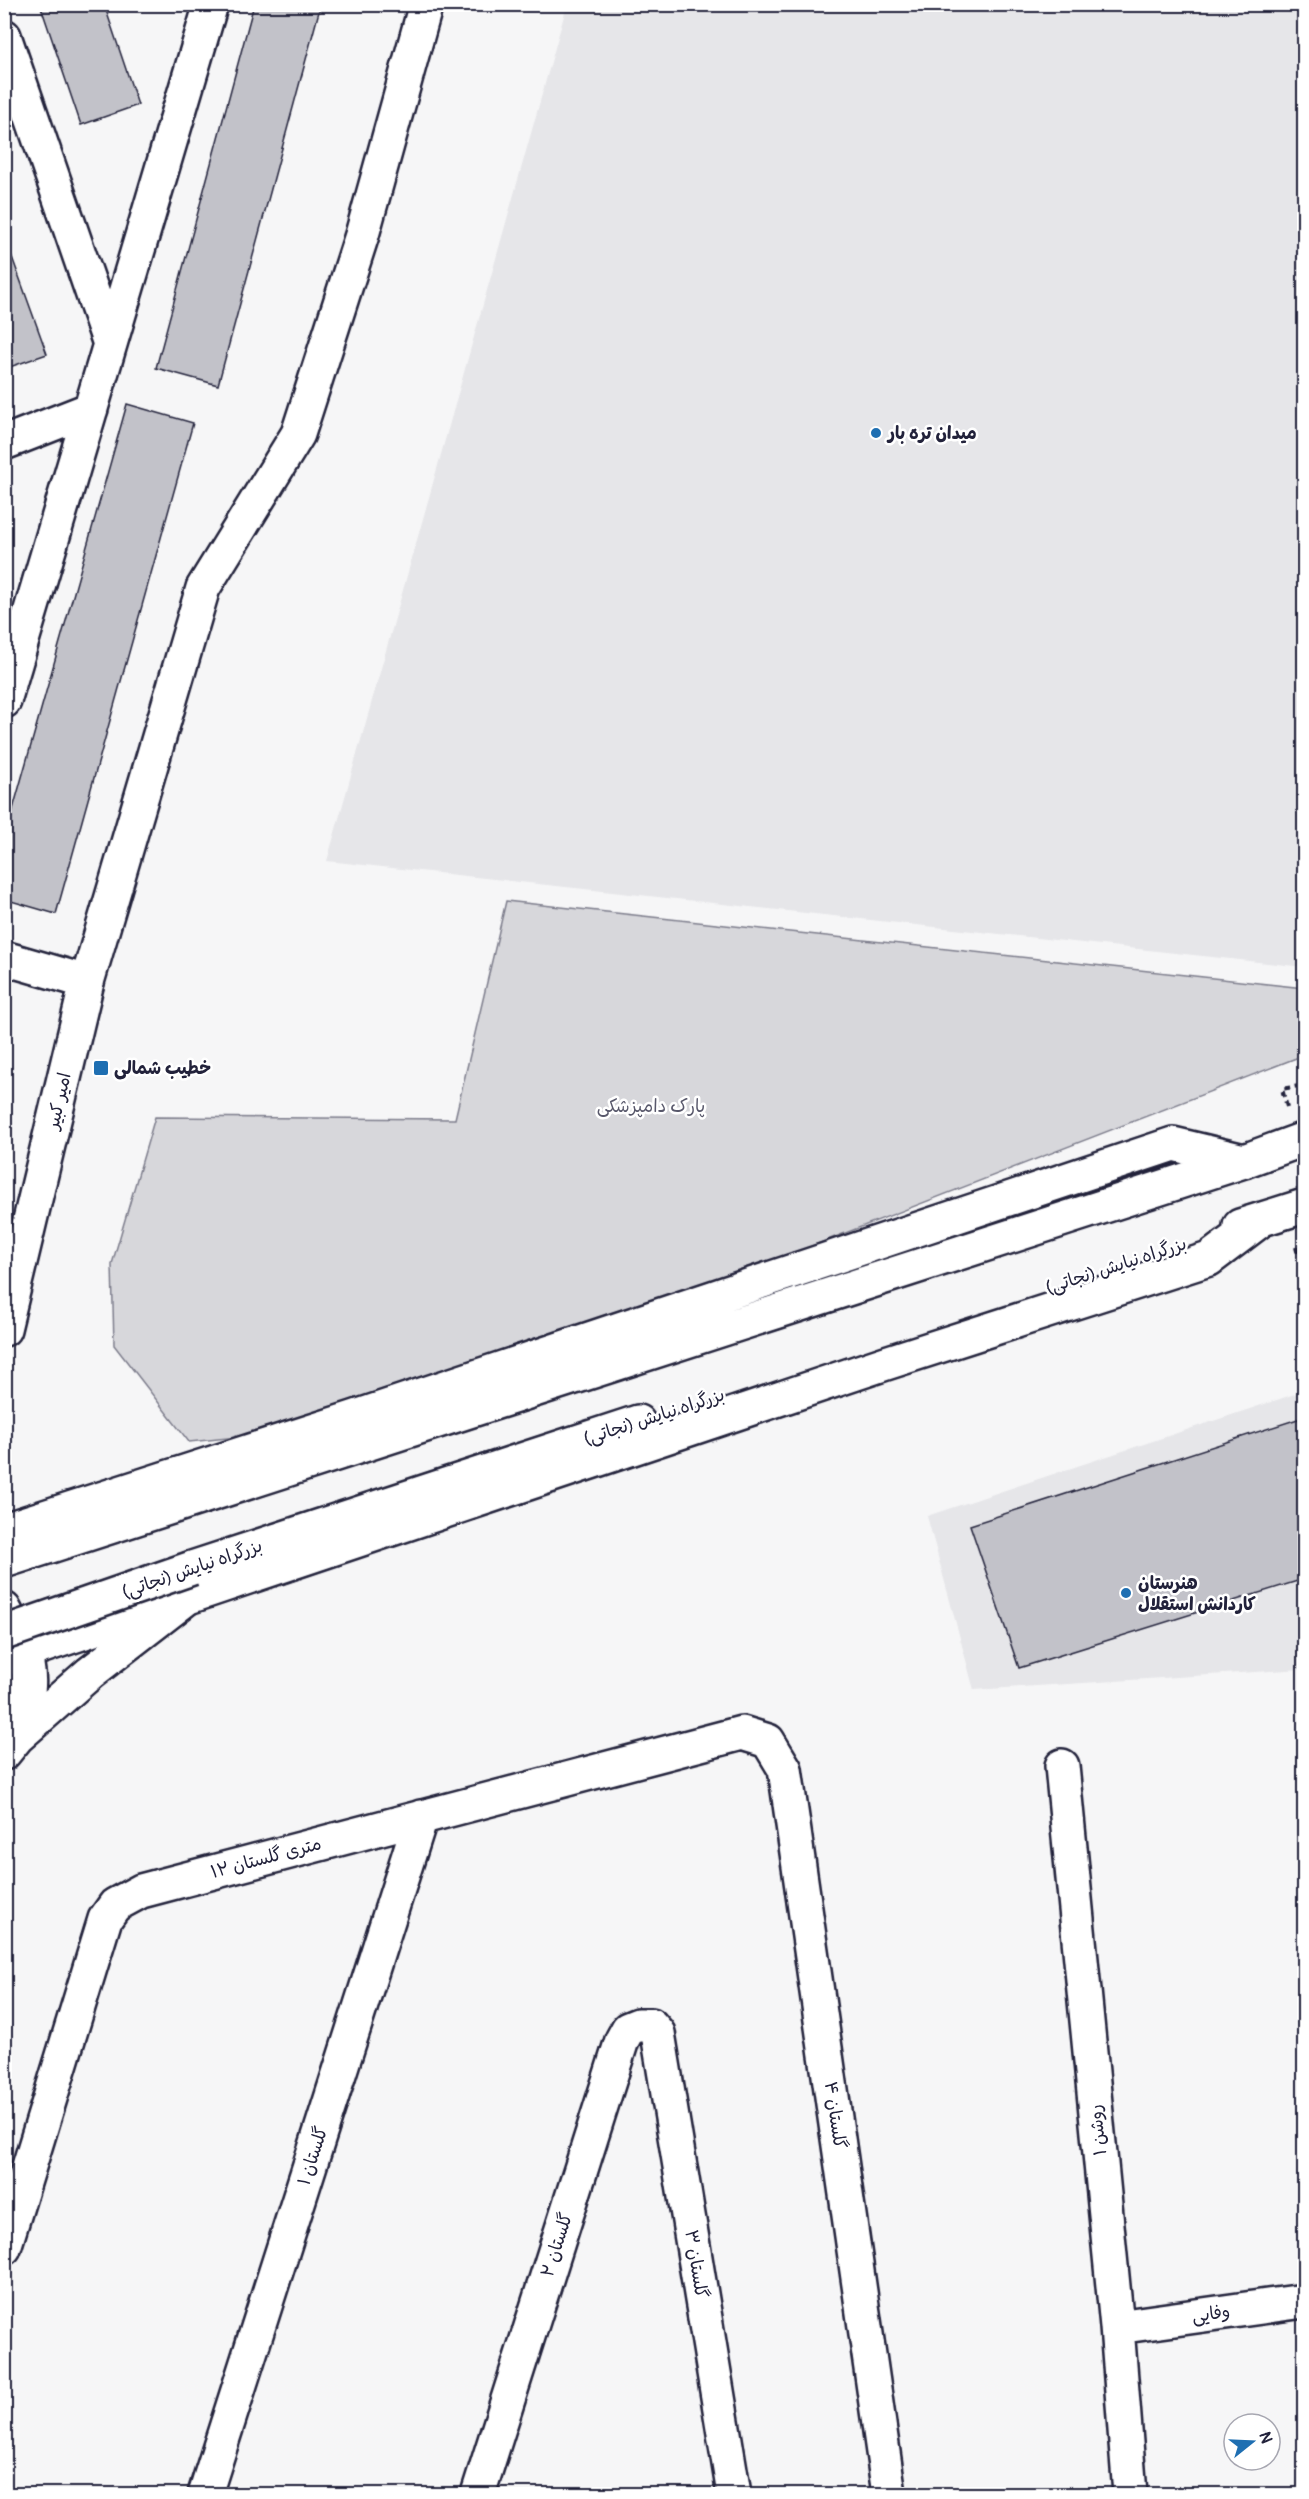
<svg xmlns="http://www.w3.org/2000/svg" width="1309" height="2499" viewBox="0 0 1309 2499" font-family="Pangolin,'Playpen Sans Arabic',sans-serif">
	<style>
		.built { fill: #e6e6e9 }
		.green { fill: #d7d7db; stroke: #7c7c8b; stroke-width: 1.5 }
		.building { fill: #c2c2c9; stroke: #22223b; stroke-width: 1.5 }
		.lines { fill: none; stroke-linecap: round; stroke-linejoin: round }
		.minor-casing { stroke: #22223b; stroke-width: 38 }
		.major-casing { stroke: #22223b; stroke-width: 38 }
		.highway-casing { stroke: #22223b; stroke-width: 38 }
		.path { stroke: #22223b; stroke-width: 4; stroke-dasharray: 6 4.5; stroke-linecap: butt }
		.minor { stroke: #fff; stroke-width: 33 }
		.major { stroke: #fff; stroke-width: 33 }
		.highway { stroke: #fff; stroke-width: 33 }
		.highway-bridge-casing { stroke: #22223b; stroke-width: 38; stroke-linecap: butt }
		.highway-bridge { stroke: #fff; stroke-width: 33 }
		.poi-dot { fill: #1f6fb2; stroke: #fff; stroke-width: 2 }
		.labels { text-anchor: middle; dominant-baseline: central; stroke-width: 5; stroke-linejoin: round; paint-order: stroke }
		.poi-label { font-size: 18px; font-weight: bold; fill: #22223b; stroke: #fff; text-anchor: start }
		.street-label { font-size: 18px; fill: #22223b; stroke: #fff }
		.park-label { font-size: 18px; fill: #58586b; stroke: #fff }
	</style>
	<rect width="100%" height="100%" fill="#f6f6f7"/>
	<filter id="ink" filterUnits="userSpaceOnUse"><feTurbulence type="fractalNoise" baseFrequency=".0167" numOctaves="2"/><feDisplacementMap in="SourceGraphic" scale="12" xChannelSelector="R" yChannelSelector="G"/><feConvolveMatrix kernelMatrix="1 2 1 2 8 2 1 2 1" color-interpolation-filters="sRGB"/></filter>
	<g filter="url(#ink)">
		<path class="built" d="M567,5H1304V967L327,861Z
			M1304,1391V1669L974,1690L927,1516Z"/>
		<path class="green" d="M506,901L1304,988V1055L737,1275L257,1435L189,1442L114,1345L112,1264L155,1117L455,1119Z"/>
		<path class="building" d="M40,4H104L138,105L81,125Z
			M254,4H321L218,385L156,368Z
			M4,235L47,354L4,369Z
			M127,404L193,423L56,914L4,899V841Z
			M1304,1417V1579L1019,1668L970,1525Z"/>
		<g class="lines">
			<defs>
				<path id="minor" d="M4,36L110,344
					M4,443L91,409
					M4,701L211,4
					M4,958L87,982
					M1062,1766L1117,2327L1130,2494
					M4,2248L105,1919L115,1905L141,1891L742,1733L768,1741L785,1769L889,2494
					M1117,2327L1304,2301
					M205,2494L421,1817
					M478,2494L622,2040L628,2029L638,2025H651L658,2033L734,2494"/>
				<path id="major" d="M4,1329L87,982L203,588L298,434L362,235L426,4
					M4,1609C17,1633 32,1662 28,1691C26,1706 20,1722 17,1737
					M4,1753L17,1737L90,1673L183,1601"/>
				<path id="highway" d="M1240,1226L1304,1206
					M4,1530L353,1418L1173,1144L1244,1161
					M4,1561L1244,1161L1304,1139
					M192,1568L638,1422
					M4,1659L886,1363L1209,1259L1262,1219"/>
			</defs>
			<use href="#minor" class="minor-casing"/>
			<use href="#major" class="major-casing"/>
			<use href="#highway" class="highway-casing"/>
			<path class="path" d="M1287,1107L1282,1089L1304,1085
				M1296,1247L1297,1251L1304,1249"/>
			<use href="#minor" class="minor"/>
			<use href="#major" class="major"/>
			<use href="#highway" class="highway"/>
			<defs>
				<path id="highway-bridge" d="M4,1633L192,1568"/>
			</defs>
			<use href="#highway-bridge" class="highway-bridge-casing"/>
			<use href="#highway-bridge" class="highway-bridge"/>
		</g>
	</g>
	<g class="poi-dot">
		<circle cx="876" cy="433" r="6"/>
		<rect x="93" y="1060" width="16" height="16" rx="3"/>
		<circle cx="1126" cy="1593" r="6"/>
	</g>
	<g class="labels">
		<g class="poi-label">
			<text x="888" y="433">میدان تره بار</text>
			<text x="114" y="1068">خطیب شمالی</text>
			<text x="1138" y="1583">هنرستان<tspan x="1138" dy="21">کاردانش استقلال</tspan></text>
		</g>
		<g class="street-label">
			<text transform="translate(59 1101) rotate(-77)">امیر کبیر</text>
			<text transform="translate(1116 1266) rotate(-18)">بزرگراه نیایش (نجاتی)</text>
			<text transform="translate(654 1417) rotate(-18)">بزرگراه نیایش (نجاتی)</text>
			<text transform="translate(192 1569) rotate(-19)">بزرگراه نیایش (نجاتی)</text>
			<text transform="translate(266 1858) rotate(-15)">۱۲ متری گلستان</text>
			<text transform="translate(835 2115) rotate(82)">گلستان ۴</text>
			<text transform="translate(1098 2130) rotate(-96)">روشن ۱</text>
			<text transform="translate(313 2156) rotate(-72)">گلستان ۱</text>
			<text transform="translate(557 2245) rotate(-72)">گلستان ۲</text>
			<text transform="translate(696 2264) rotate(81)">گلستان ۳</text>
			<text transform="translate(1211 2314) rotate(-8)">وفایی</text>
		</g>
		<g class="park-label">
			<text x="651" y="1106">پارک دامپزشکی</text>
		</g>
	</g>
	<rect width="1309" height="2499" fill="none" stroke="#fff" stroke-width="24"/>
	<rect x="12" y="12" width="1285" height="2475" fill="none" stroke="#22223b" stroke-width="2" filter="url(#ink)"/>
	<g transform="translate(1252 2442) rotate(72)"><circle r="28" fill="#ffffff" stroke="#a7a7b1" stroke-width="1.5"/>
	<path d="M0-4.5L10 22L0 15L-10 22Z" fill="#1f6fb2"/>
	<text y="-9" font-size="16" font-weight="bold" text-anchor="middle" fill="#22223b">N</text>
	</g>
</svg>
